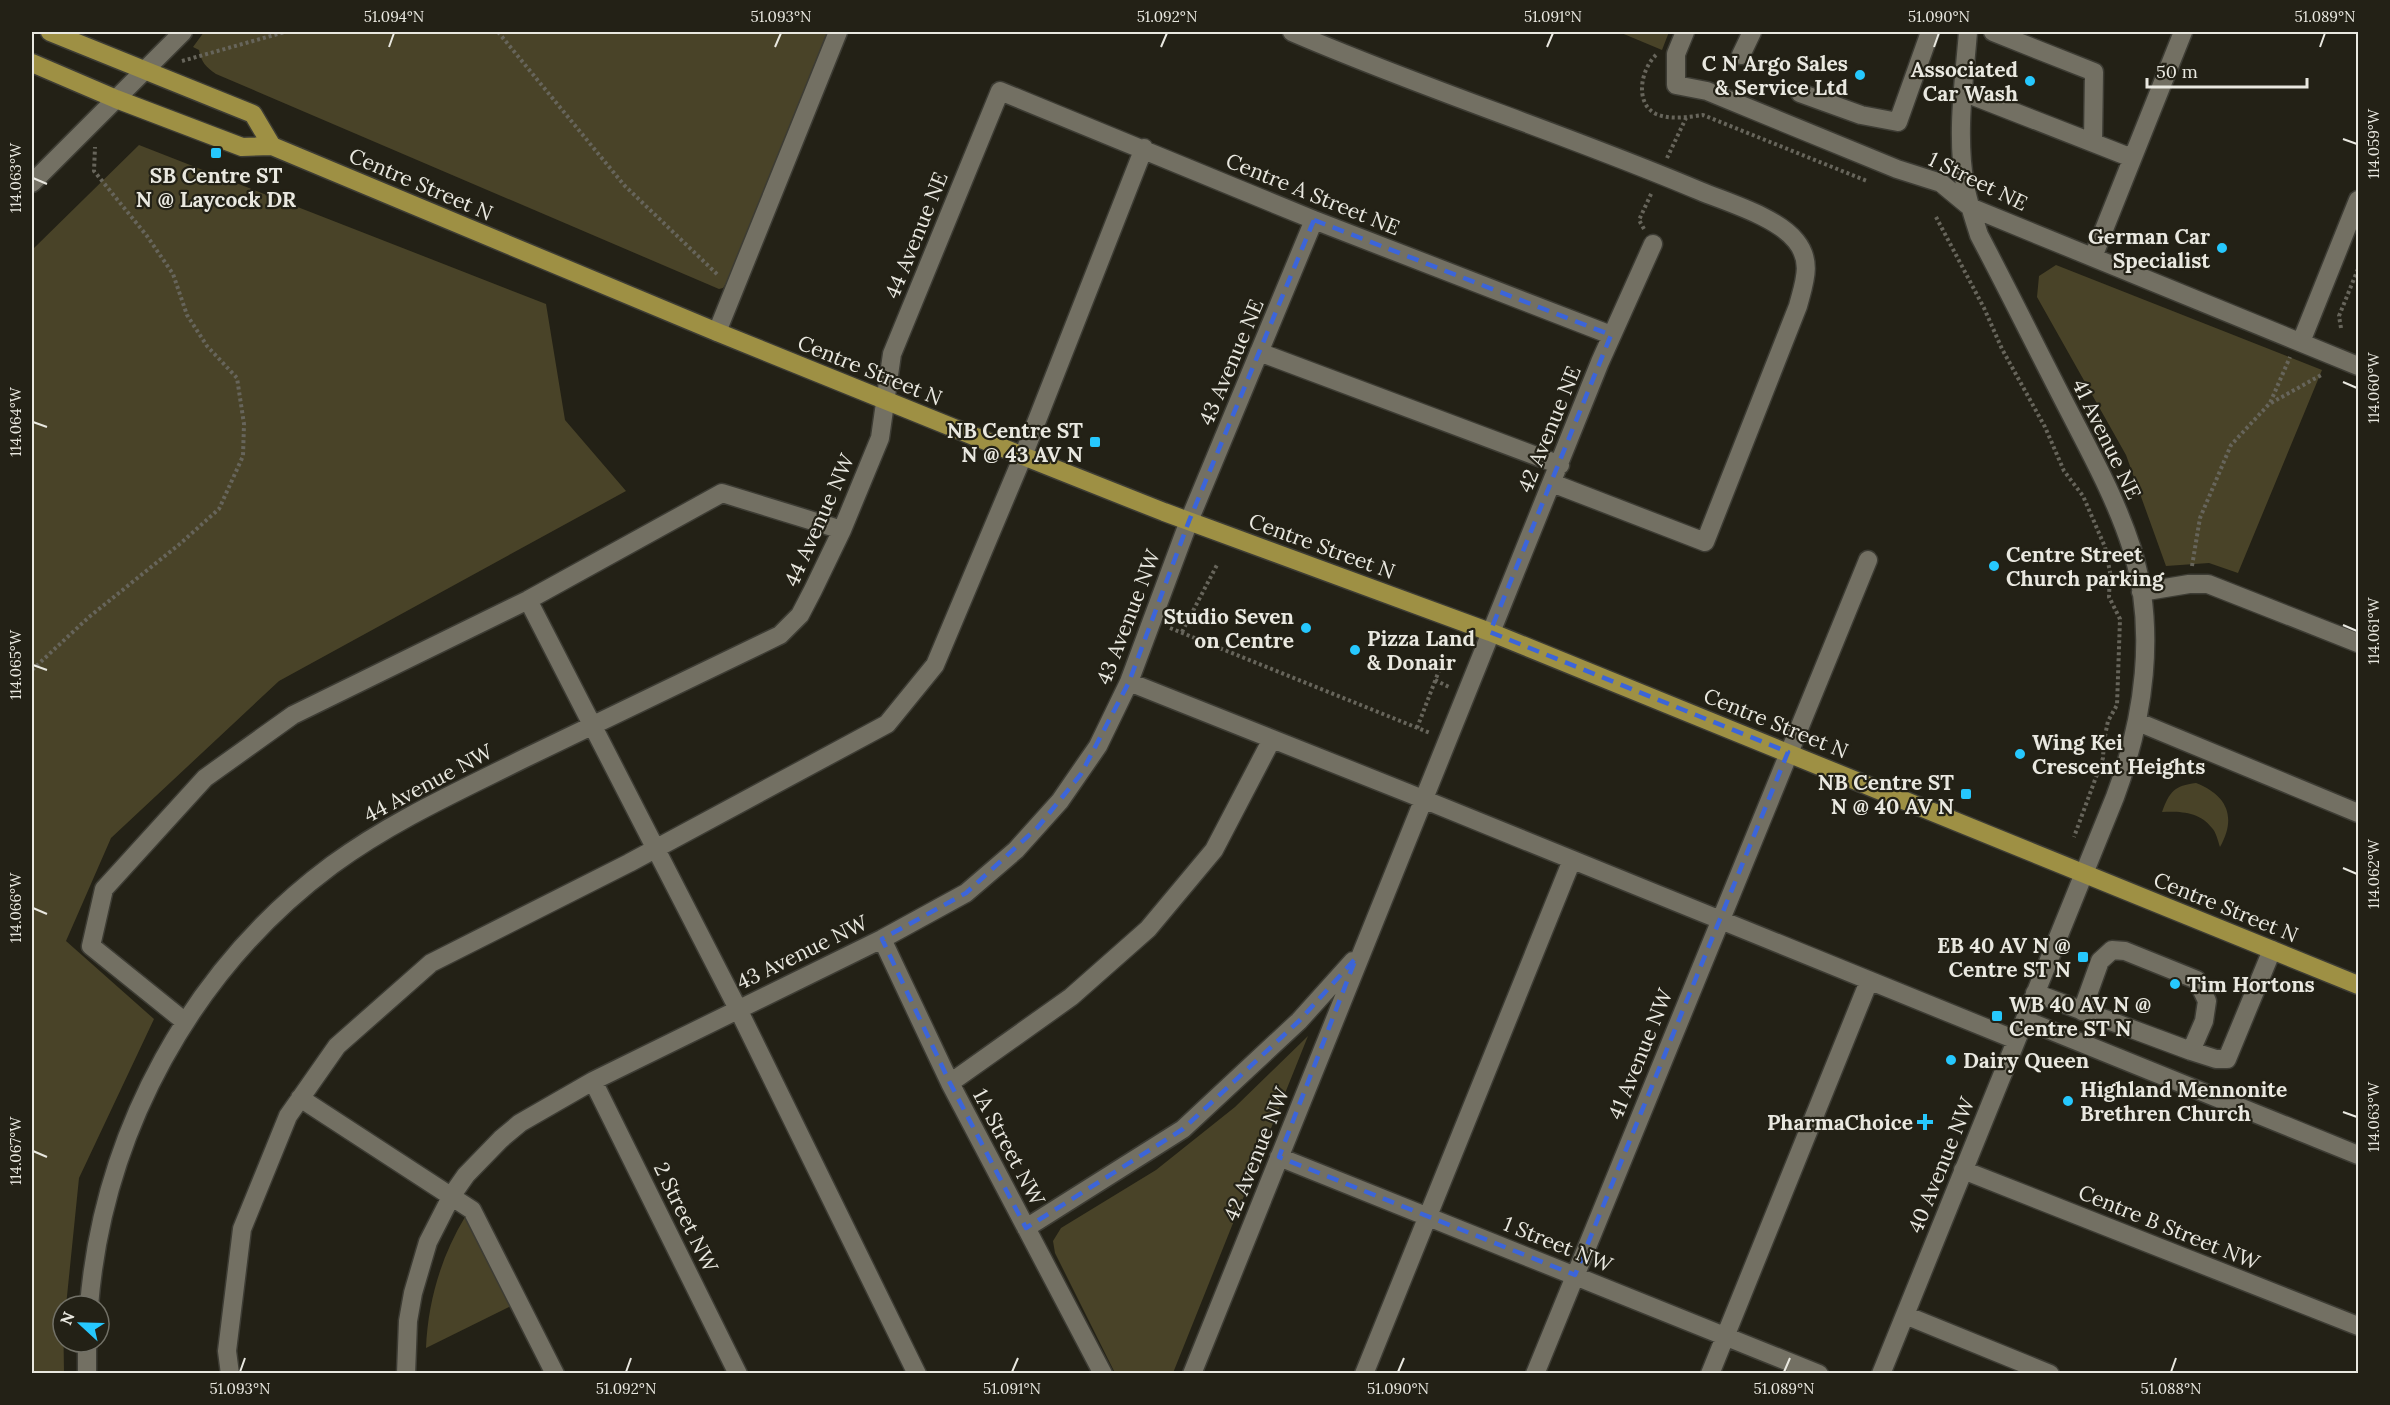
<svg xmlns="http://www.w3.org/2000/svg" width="2390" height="1405" viewBox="0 0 2390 1405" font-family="Lora,serif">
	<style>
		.green { fill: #494328 }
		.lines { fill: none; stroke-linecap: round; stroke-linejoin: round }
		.minor-casing { stroke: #3d3c34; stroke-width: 21 }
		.major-casing { stroke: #3d3c34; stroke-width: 21 }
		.path { stroke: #67655b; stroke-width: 4; stroke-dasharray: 3 3; stroke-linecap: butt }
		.minor { stroke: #737063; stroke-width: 18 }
		.major { stroke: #9e9044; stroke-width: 18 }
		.marked { fill: none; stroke: #3c65d9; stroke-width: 4.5; stroke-dasharray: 12 8; stroke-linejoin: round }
		.ticks { fill: none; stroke: #e9e8e0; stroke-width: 2 }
		.poi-dot { fill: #26c8fe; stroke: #232116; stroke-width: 2 }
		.labels { text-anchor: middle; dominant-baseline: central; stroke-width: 4.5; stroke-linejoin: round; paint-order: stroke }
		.poi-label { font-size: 21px; font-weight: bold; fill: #e9e8e0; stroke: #232116; text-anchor: end }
		.street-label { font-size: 21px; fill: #e9e8e0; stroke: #232116 }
		.neatline { fill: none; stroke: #e9e8e0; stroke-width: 2 }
		.ticks-label { font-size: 15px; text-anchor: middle; fill: #e9e8e0 }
	</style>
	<rect width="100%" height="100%" fill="#232116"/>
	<path class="green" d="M204,32H828L729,279L723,288L719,289L216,74C206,67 201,62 199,50L193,47Z
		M1619,32H1669L1662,50Z
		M139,145L546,304L565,420L626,491L279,681L111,838L66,941L154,1019L79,1178L66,1306H63L64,1373H32V250Z
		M2056,265L2322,370L2238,573L2209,563L2166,566L2126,455L2037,297L2039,276Z
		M2196,783C2227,795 2237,817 2220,847C2218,841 2216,832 2212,828C2200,812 2180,811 2162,812C2170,791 2174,786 2196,783Z
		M1308,1036L1173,1373H1115L1055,1253L1053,1241L1061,1228L1156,1170L1235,1107Z
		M465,1217L515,1304L426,1348C428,1301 441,1257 465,1217Z"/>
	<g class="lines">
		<defs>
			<path id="minor" d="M1292,32C1426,90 1566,134 1700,191C1729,203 1777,217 1796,241C1813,262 1804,283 1798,306L1705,542L1552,483
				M1685,32L1676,54V85L1707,91L1897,169L1941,183L1970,207L2358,366
				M1993,32L2094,72L2093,142
				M1741,55L1752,32
				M1963,92L2132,158
				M1800,93L1861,115L1898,122L1930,32
				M32,183L183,32
				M2093,257L2183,32
				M717,332L838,32
				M2301,342L2358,200
				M1259,352L1560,465
				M2141,592L2189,584H2208L2358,643
				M528,600L738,1009L917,1374
				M1129,682L1408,793L2016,1040
				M2138,722L2358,813
				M882,939L950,1083L1103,1374
				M2035,993L2191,1051L2216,1059H2227L2272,950
				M2082,1011L2100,961L2112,950L2125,951L2197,980L2207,1001L2204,1021L2191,1051
				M2025,1020L2358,1155
				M184,1021L91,946L104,889L205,778L293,715L528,600L722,493L842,530
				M593,1081L738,1374
				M950,1083L1071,997L1148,929L1214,850L1272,739
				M300,1098L472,1210L555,1374
				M1279,1157L1819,1374
				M1963,1170L2358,1326
				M1026,1228L1183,1129L1299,1021L1353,961
				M89,1306C103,1132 192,969 332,865C392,821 459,791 525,758C610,717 695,676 780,635L800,615L813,590L842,530L880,438L892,354L1000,91L1314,220L1611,335
				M1905,1315L2050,1374
				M87,1342V1374
				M230,1374L227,1351L242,1229L288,1116L337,1046L431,963L629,863L887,724L935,665L1023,456L1144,148
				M406,1374L408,1321L413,1293L428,1242L452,1195L466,1175L501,1139L520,1123L593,1081L882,939L966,893L1016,850L1060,801L1098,746L1129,682L1189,521L1314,220
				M1192,1374L1600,362L1653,244
				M1364,1374L1572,860
				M1535,1374L1868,560
				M1710,1374L1869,981
				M1881,1374L2115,797C2144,719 2157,630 2132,549C2116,499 2091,454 2068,409C2038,351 2009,292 1979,235C1974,219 1968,202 1965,185C1956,135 1964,82 1968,32"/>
			<path id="major" d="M50,32L253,114L272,146
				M32,63L116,99L242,147L272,146L717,332L1023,456L1164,512L1490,632L2358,985"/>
		</defs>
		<use href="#minor" class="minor-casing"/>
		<use href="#major" class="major-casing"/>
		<path class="path" d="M498,32L624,185L719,276
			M1656,55C1641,69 1634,103 1656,114C1670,120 1689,117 1703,115L1867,181
			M182,61L285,32
			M1667,158L1686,118
			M1936,217L1984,308L2002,349L2045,427L2064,471L2083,496L2105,547L2110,572L2109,597L2120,619L2117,705L2108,721L2104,741L2103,758L2074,837
			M1644,229L1639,220L1652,192
			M2341,328L2339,316L2358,269
			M2271,403L2323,374
			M2192,566L2200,518L2231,445L2270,403L2290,357
			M1170,628L1430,733
			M1182,632L1218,563
			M32,670L89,617L181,543L219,509L243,456L244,424L237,378L207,346L187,315L173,274L147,236L94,171L95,147
			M1435,680L1449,687
			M1417,728L1445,655"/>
		<use href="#minor" class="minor"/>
		<use href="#major" class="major"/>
	</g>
	<path class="marked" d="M1314,220L1611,335L1490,632L1788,752L1575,1275L1279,1157L1356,958L1299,1021L1183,1129L1026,1228L950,1083L882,939L966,893L1038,827L1081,774L1129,682L1189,521Z"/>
	<path class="ticks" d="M389,47L394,33M775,47L781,33M1161,47L1167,33M1547,47L1553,33M1934,47L1939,33M2320,47L2325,33M2343,139L2357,144M33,178L47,184M2343,382L2357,388M33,422L47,427M2343,625L2357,631M33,665L47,670M2343,868L2357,874M33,908L47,914M2343,1112L2357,1117M33,1151L47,1157M240,1372L245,1358M626,1372L631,1358M1012,1372L1018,1358M1398,1372L1404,1358M1784,1372L1790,1358M2171,1372L2176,1358"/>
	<g class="poi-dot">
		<circle cx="1860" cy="75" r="6"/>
		<circle cx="2030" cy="81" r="6"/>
		<rect x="210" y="147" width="12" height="12" rx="3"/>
		<circle cx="2222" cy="248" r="6"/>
		<rect x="1089" y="436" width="12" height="12" rx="3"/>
		<circle cx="1994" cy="566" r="6"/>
		<circle cx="1306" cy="628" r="6"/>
		<circle cx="1355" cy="650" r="6"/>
		<circle cx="2020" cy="754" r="6"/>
		<rect x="1960" y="788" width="12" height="12" rx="3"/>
		<rect x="2077" y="951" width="12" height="12" rx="3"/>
		<circle cx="2175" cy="984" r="6"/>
		<rect x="1991" y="1010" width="12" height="12" rx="3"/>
		<circle cx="1951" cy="1060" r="6"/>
		<circle cx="2068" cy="1101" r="6"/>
		<path d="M1922 1113h6v6h6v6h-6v6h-6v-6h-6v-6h6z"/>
	</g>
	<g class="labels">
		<g class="poi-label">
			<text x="1848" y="63">C N Argo Sales<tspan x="1848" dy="24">&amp; Service Ltd</tspan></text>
			<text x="2018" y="69">Associated<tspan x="2018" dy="24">Car Wash</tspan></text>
			<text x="216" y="175" text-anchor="middle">SB Centre ST<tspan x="216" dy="24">N @ Laycock DR</tspan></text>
			<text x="2210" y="236">German Car<tspan x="2210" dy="24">Specialist</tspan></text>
			<text x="1083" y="430">NB Centre ST<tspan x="1083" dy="24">N @ 43 AV N</tspan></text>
			<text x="2006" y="554" text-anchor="start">Centre Street<tspan x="2006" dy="24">Church parking</tspan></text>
			<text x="1294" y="616">Studio Seven<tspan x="1294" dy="24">on Centre</tspan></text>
			<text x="1367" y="638" text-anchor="start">Pizza Land<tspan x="1367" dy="24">&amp; Donair</tspan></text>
			<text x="2032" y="742" text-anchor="start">Wing Kei<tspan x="2032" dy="24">Crescent Heights</tspan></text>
			<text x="1954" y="782">NB Centre ST<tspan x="1954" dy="24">N @ 40 AV N</tspan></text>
			<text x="2071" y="945">EB 40 AV N @<tspan x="2071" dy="24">Centre ST N</tspan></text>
			<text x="2187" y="984" text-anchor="start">Tim Hortons</text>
			<text x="2009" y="1004" text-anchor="start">WB 40 AV N @<tspan x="2009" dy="24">Centre ST N</tspan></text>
			<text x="1963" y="1060" text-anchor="start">Dairy Queen</text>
			<text x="2080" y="1089" text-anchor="start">Highland Mennonite<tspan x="2080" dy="24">Brethren Church</tspan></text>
			<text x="1913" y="1122">PharmaChoice</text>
		</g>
		<g class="street-label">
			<text transform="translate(1978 181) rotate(26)">1 Street NE</text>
			<text transform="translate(421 184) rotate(23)">Centre Street N</text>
			<text transform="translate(1313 194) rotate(22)">Centre A Street NE</text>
			<text transform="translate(916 235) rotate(-68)">44 Avenue NE</text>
			<text transform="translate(1231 362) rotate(-67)">43 Avenue NE</text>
			<text transform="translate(870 370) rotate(22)">Centre Street N</text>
			<text transform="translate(1549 429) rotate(-68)">42 Avenue NE</text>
			<text transform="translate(2107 439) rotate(64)">41 Avenue NE</text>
			<text transform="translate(819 520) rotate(-66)">44 Avenue NW</text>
			<text transform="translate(1322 546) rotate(20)">Centre Street N</text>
			<text transform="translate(1128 617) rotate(-69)">43 Avenue NW</text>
			<text transform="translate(1776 723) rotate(22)">Centre Street N</text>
			<text transform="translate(428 783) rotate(-28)">44 Avenue NW</text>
			<text transform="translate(2226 907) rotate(22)">Centre Street N</text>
			<text transform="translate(802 952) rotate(-26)">43 Avenue NW</text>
			<text transform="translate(1640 1054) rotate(-68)">41 Avenue NW</text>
			<text transform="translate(1009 1147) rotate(62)">1A Street NW</text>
			<text transform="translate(1256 1154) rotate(-68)">42 Avenue NW</text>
			<text transform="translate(1941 1165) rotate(-68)">40 Avenue NW</text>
			<text transform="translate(686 1217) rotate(64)">2 Street NW</text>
			<text transform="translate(2169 1227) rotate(22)">Centre B Street NW</text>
			<text transform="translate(1558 1244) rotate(22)">1 Street NW</text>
		</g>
	</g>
	<rect width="2390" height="1405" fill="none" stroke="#232116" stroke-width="66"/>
	<g transform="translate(81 1324) rotate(292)"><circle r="28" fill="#232116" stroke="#727167" stroke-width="1.5"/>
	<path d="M0-4.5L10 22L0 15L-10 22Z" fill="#26c8fe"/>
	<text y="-9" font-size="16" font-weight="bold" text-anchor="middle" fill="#e9e8e0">N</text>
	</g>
	<path d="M2147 78v9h160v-9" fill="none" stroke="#e9e8e0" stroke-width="3"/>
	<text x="2156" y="78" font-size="18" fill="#e9e8e0" stroke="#232116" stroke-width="4.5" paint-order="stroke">50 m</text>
	<rect x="33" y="33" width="2324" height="1339" class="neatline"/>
	<g class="ticks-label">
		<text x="394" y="22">51.094°N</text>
		<text x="781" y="22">51.093°N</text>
		<text x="1167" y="22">51.092°N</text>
		<text x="1553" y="22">51.091°N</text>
		<text x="1939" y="22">51.090°N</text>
		<text x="2325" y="22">51.089°N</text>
		<text transform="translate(2374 144) rotate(-90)" y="5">114.059°W</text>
		<text transform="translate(16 178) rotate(-90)" y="5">114.063°W</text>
		<text transform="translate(2374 388) rotate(-90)" y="5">114.060°W</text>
		<text transform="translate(16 422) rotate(-90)" y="5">114.064°W</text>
		<text transform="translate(2374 631) rotate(-90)" y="5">114.061°W</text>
		<text transform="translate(16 665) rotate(-90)" y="5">114.065°W</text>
		<text transform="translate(2374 874) rotate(-90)" y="5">114.062°W</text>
		<text transform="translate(16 908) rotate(-90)" y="5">114.066°W</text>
		<text transform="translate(2374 1117) rotate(-90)" y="5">114.063°W</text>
		<text transform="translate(16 1151) rotate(-90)" y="5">114.067°W</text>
		<text x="240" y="1394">51.093°N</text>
		<text x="626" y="1394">51.092°N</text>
		<text x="1012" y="1394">51.091°N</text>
		<text x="1398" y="1394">51.090°N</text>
		<text x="1784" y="1394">51.089°N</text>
		<text x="2171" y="1394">51.088°N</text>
	</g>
</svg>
